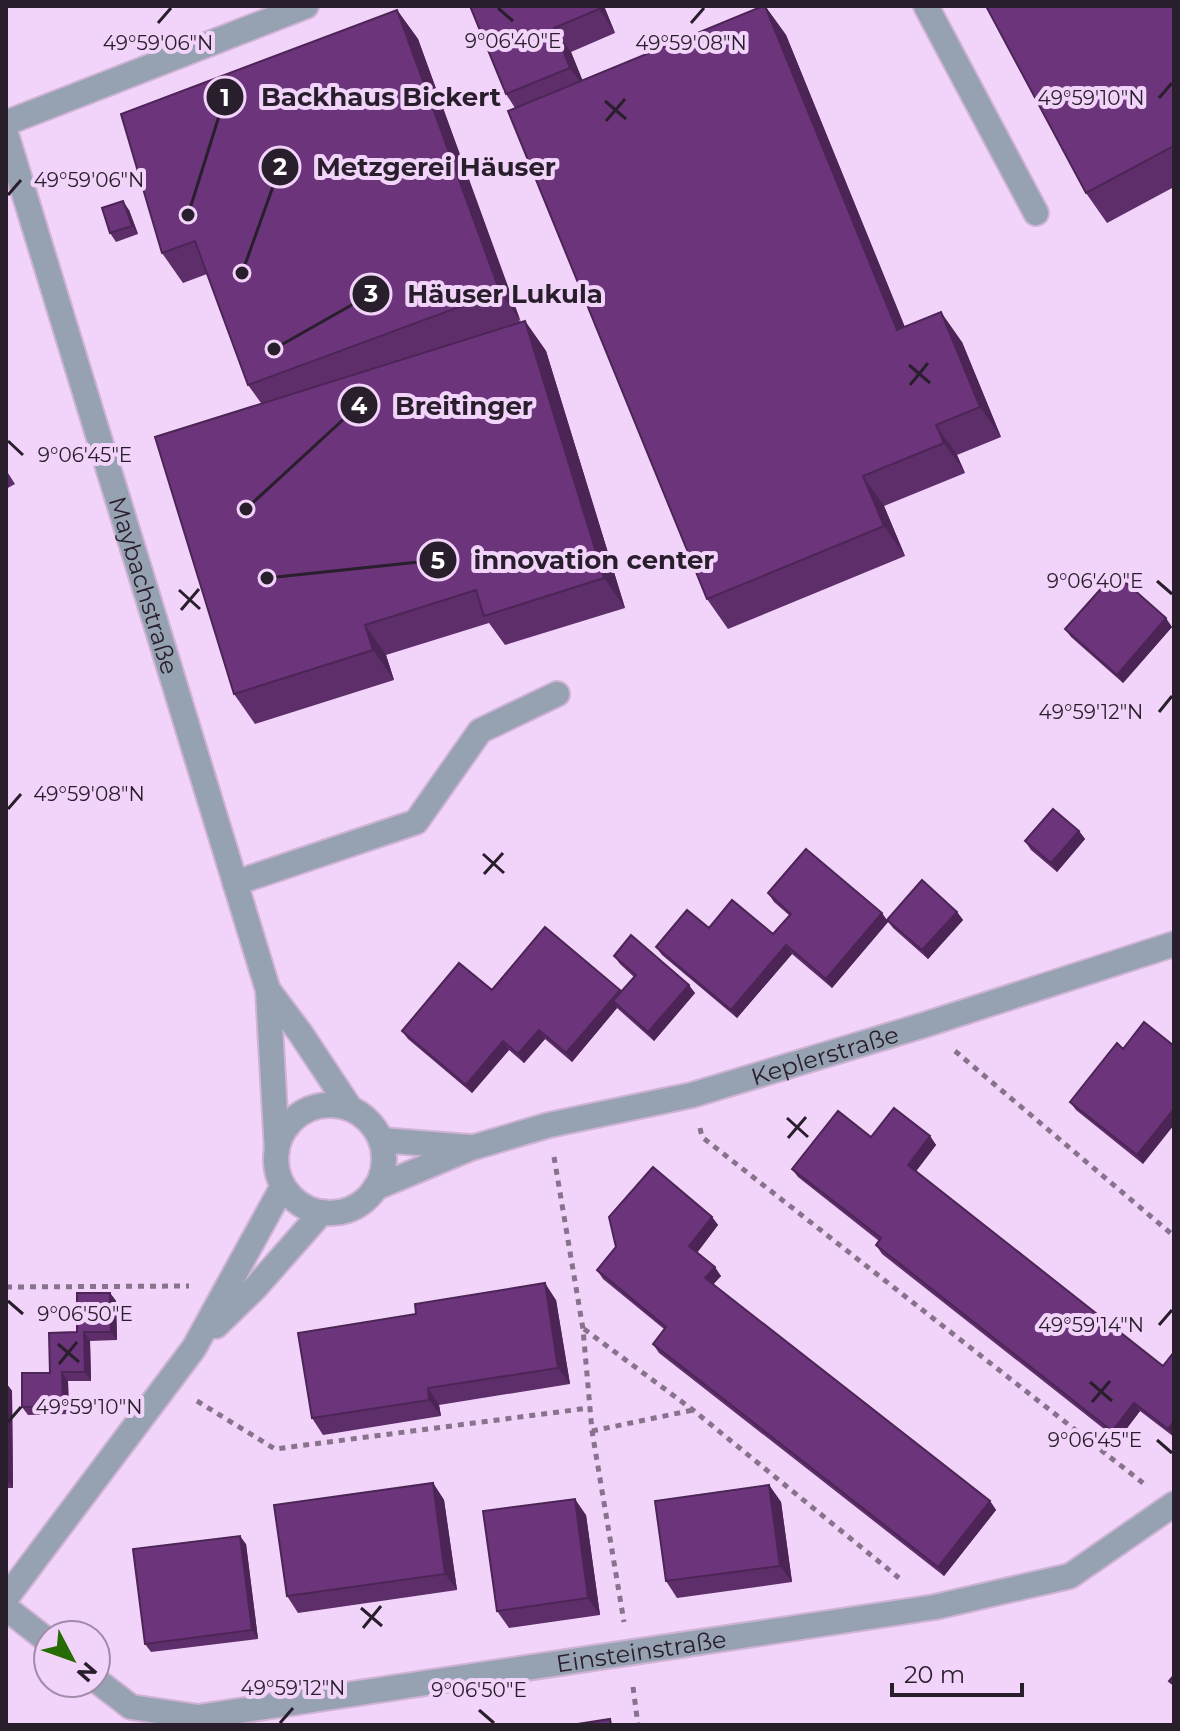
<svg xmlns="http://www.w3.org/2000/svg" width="1180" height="1731" viewBox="0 0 1180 1731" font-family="Montserrat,sans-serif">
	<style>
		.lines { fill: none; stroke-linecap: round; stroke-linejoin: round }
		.minor-casing { stroke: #ceb3d5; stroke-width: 28 }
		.path { stroke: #87738c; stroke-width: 5; stroke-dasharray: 6 6; stroke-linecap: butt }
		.minor { stroke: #96a1b1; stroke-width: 24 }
		.wall { fill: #5d2e6a }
		.shaded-wall { fill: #4c2556 }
		.building { fill: #6c357b; stroke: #4c2556; stroke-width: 2 }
		.ticks { fill: none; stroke: #291e2c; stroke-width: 3 }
		.labels { text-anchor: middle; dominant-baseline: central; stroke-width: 8; stroke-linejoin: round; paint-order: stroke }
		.street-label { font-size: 24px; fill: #291e2c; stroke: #f2d4fa }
		.ticks-label { font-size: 20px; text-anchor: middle; fill: #291e2c; stroke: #f2d4fa; stroke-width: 8; stroke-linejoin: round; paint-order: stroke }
		.leader { fill: none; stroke: #291e2c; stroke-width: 3 }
		.callout-dot { fill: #291e2c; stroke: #f2d4fa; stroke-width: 3 }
		.mark-label { font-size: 24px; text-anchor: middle; font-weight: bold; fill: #fff }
		.callout-label { font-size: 26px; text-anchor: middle; font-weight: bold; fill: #291e2c; stroke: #f2d4fa; stroke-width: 8; stroke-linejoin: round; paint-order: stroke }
	</style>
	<rect width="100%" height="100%" fill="#f2d4fa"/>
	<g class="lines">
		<defs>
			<g id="minor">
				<path d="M926,6L1036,213"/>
				<path d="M6,123L306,6"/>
				<path id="s1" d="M6,134L268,990L277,1150"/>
				<path d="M235,883L416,822L480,731L557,694"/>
				<path d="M268,990L301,1034L350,1108"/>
				<circle cx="330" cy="1159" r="54"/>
				<path d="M381,1140L469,1147"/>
				<path id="s2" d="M375,1188L471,1148L549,1125L692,1095L924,1025L1174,944"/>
				<path d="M216,1326L255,1288L322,1212"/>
				<path d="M6,1598L194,1348L283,1186"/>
				<path d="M6,1608L48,1641"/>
				<path id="s3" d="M96,1680L131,1707L198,1717L935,1607L1070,1576L1174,1504"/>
			</g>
		</defs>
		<use href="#minor" class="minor-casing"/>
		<path class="path" d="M955,1051L1174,1236
			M700,1128L702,1137L1143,1483
			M554,1157L583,1329L592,1431L624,1622
			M6,1287L189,1286
			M584,1329L693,1410L899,1578
			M197,1401L275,1449L589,1408
			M592,1431L693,1410
			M633,1687L638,1725"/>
		<use href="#minor" class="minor"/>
	</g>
	<path class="wall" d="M470,6H604L615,33L571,52L582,80L765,6L786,35L905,327L962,342L1001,437L957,455L965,473L884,506L905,556L728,629L707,599L515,108L506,94Z
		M1174,6V187L1107,223L1086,193Z
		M397,10L418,39L520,322L525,321L546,351L625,608L505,645L489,623L386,655L394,680L255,724L234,694L261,403L248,385L207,274L183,283L162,253Z
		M129,210L138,234L116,242L110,233Z
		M6,470L15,484L6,489Z
		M1172,627L1123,683L1071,637L1065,629Z
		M1079,831L1085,839L1057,872L1031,850L1025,841Z
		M768,893L882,913L888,922L832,988L792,954L737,1018L662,955L656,947L709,928L773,934L790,916L774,902Z
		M957,912L963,920L928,959L893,928L887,920Z
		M614,956L695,993L654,1041L617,1008L572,1062L545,1039L524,1063L509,1050L472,1093L408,1039L402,1031L492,990H620L621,992L634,977L620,964Z
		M1117,1043L1143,1164L1076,1110L1070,1102Z
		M930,1136L936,1145L916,1171L1163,1366L1174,1352V1437L1140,1411L1118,1440L882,1254L876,1245L879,1241L798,1177L792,1169L871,1137Z
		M712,1217L718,1225L697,1253L721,1276L713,1284L990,1501L996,1510L944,1576L659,1353L653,1344L664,1329L603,1279L597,1270L616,1247Z
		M110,1293L116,1301L117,1340L90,1341L91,1381H68L69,1414L28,1415L22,1407L50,1373L77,1332Z
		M556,1300L570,1384L439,1405L441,1416L323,1435L312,1418Z
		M6,1383L12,1391L13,1488H6Z
		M433,1483L444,1500L457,1590L298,1613L287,1596Z
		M769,1485L781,1502L792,1582L677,1598L666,1581Z
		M586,1515L600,1615L509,1628L497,1611Z
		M246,1544L258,1639L151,1652L145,1644Z"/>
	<path class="shaded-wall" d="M597,6H604L615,33Z
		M765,6L786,35L918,360L897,330Z
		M397,10L418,39L521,322L500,292Z
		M554,28L571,52L587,91L570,68Z
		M123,201L129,210L138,234L132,226Z
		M941,312L962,342L1001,437L980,407Z
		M525,321L546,351L625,608L604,578Z
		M936,425L957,455L965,473L944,443Z
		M863,476L884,506L905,556L884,526Z
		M1166,618L1172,627L1123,683L1117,675Z
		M365,625L386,655L394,680L373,650Z
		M1079,831L1085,839L1057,872L1051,863Z
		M957,912L963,920L928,959L922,950Z
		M882,913L888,922L832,988L826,979Z
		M786,945L792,954L737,1018L731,1010Z
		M689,985L695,993L654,1041L648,1032Z
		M620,990L626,999L613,1001L617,1008L572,1062L566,1053Z
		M539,1030L545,1039L524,1063L518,1054Z
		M503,1041L509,1050L472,1093L466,1085Z
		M1174,1109V1125L1143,1164L1137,1155Z
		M930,1136L936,1145L914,1174L908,1165Z
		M712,1217L718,1225L695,1255L689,1246Z
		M715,1267L721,1276L711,1287L705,1278Z
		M545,1283L556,1300L570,1384L558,1368Z
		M110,1293L116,1301L117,1340L111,1332Z
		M84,1332L90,1341L91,1381L85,1372Z
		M62,1372L68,1381L69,1414L63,1406Z
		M6,1383L12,1391L13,1488L7,1480Z
		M428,1388L439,1405L441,1416L429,1400Z
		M1134,1403L1140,1411L1118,1440L1112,1431Z
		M1174,1421V1437L1168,1429Z
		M433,1483L444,1500L457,1590L445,1574Z
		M769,1485L781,1502L792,1582L780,1566Z
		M575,1499L586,1515L600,1615L588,1598Z
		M990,1501L996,1510L944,1576L938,1567Z
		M240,1536L246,1544L258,1639L252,1630Z"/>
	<path class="building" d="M470,6H597L599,9L554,28L570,68L506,94Z
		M763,6H765L897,330L941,312L980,407L936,425L944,443L863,476L884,526L707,599L508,111Z
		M986,6H1174V146L1086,193Z
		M397,10L500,292L248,385L195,241L162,253L121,114Z
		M123,201L132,226L110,233L102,208Z
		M525,321L604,578L484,616L476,590L365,625L373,650L234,694L155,437Z
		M1115,573L1166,618L1117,675L1065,629Z
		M1053,809L1079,831L1051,863L1025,841Z
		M806,849L882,913L826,979L786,945L731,1010L656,947L687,910L709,928L732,900L773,934L791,914L768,893Z
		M922,880L957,912L922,950L887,920Z
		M545,927L620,990L566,1053L539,1030L518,1054L503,1041L466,1085L402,1031L459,963L492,990Z
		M631,935L689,985L648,1032L613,1001L636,975L614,956Z
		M1144,1022L1174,1046V1109L1137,1155L1070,1102L1117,1043L1123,1049Z
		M894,1108L930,1136L908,1165L1163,1366L1174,1352V1421L1168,1429L1134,1403L1112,1431L876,1245L881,1238L792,1169L838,1111L871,1137Z
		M653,1167L712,1217L689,1246L715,1267L705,1278L990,1501L938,1567L653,1344L666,1327L597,1270L616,1247L609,1217Z
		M545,1283L558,1368L428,1388L429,1400L312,1418L298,1333L416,1314L415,1304Z
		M77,1293H110L111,1332H84L85,1372H62L63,1406L22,1407V1373H50L49,1333L77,1332Z
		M6,1383L7,1480H6Z
		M433,1483L445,1574L287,1596L274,1505Z
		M769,1485L780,1566L666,1581L655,1501Z
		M575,1499L588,1598L497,1611L483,1511Z
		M240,1536L252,1630L145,1644L133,1549Z
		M1174,1675V1685L1169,1681Z
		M610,1719L611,1725H571Z"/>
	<path class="ticks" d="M498,8L513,21M158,23L171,8M691,23L704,8M1159,98L1172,83M605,101L626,119M606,121L625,99M8,195L21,180M909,365L930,383M910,385L928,363M8,441L23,455M1157,581L1172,594M179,590L200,609M181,610L199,589M1159,712L1172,696M8,809L21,794M483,854L504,873M484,874L503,853M787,1118L808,1137M788,1138L806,1117M8,1301L23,1314M1159,1325L1172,1310M58,1344L79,1362M59,1364L77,1342M1090,1382L1112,1401M1092,1402L1110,1381M8,1422L21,1407M1157,1440L1172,1453M361,1608L382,1626M363,1628L381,1606M479,1710L494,1723M280,1723L293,1708"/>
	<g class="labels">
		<g class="street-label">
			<text stroke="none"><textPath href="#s1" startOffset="472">Maybachstraße</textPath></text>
			<text stroke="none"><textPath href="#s2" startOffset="470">Keplerstraße</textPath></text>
			<text stroke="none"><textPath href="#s3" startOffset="560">Einsteinstraße</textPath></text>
		</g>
	</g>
	<g class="ticks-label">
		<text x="513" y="48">9°06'40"E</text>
		<text x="158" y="50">49°59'06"N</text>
		<text x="691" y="50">49°59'08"N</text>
		<text x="1091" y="105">49°59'10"N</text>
		<text x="89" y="187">49°59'06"N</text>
		<text x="85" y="462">9°06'45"E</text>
		<text x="1095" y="588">9°06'40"E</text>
		<text x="1091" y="719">49°59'12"N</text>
		<text x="89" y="801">49°59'08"N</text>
		<text x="85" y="1321">9°06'50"E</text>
		<text x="1091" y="1332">49°59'14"N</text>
		<text x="89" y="1414">49°59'10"N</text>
		<text x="1095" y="1447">9°06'45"E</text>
		<text x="293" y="1695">49°59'12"N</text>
		<text x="479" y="1697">9°06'50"E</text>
	</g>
	<path class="leader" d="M188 215L225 97M242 273L280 167M274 349L371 294M246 509L359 405M267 578L438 560"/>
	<g class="callout-dot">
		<circle cx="188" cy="215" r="8"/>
		<circle cx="242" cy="273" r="8"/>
		<circle cx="274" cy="349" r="8"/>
		<circle cx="246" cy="509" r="8"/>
		<circle cx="267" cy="578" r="8"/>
		<circle cx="225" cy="97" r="20"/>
		<circle cx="280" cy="167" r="20"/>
		<circle cx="371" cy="294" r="20"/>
		<circle cx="359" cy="405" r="20"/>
		<circle cx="438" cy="560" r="20"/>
	</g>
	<g class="mark-label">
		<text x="225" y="106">1</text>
		<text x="280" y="175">2</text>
		<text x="371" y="302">3</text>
		<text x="359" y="414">4</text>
		<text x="438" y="569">5</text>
	</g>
	<g class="callout-label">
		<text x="381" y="106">Backhaus Bickert</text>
		<text x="436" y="176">Metzgerei Häuser</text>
		<text x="505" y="303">Häuser Lukula</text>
		<text x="464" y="415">Breitinger</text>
		<text x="594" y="569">innovation center</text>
	</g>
	<rect width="1180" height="1731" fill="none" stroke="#291e2c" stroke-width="16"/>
	<g transform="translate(72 1659) rotate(131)"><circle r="38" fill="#f2d4fa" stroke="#a28ba8" stroke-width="2"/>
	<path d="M0-6L14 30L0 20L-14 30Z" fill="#266b04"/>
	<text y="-12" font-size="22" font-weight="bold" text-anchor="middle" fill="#291e2c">N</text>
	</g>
	<path d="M892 1683v12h130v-12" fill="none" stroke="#291e2c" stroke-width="4"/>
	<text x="904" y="1683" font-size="24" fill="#291e2c" stroke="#f2d4fa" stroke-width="6" paint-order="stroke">20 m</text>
</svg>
